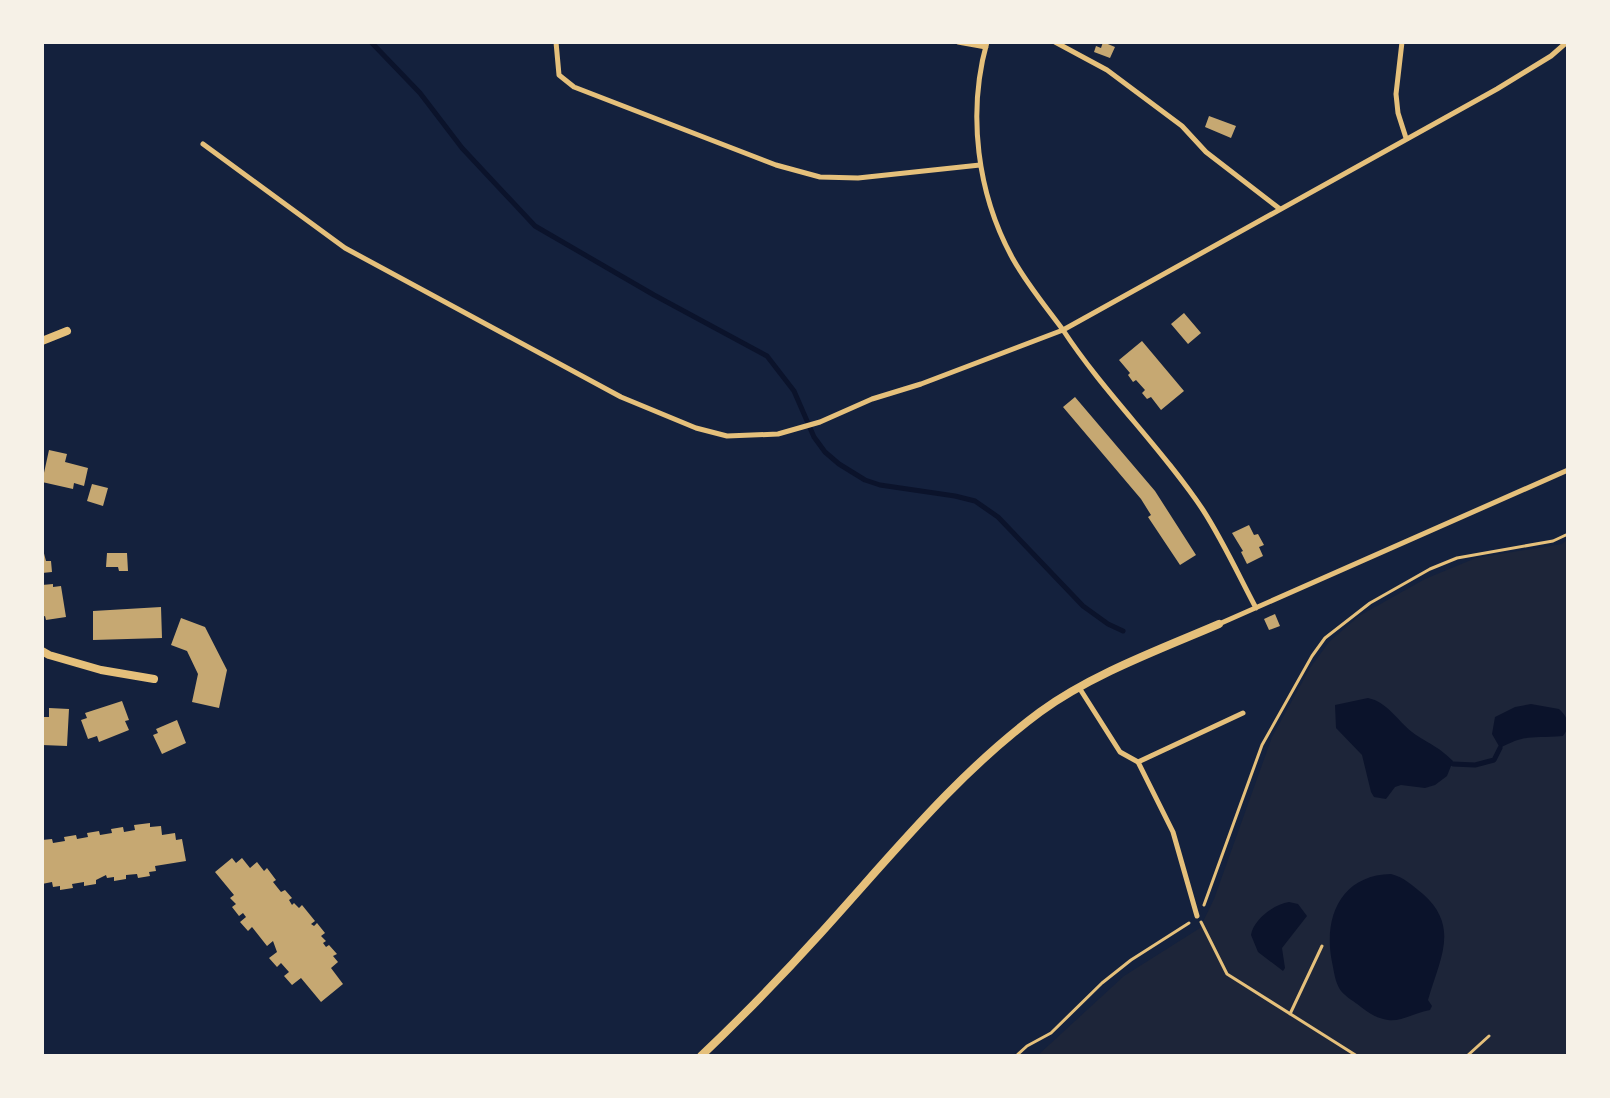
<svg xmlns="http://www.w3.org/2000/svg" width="1610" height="1098" viewBox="0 0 1610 1098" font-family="'Alegreya Sans',sans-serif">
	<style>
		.green { fill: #1d2539 }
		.water { fill: #0b132b }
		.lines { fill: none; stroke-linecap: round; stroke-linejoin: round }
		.stream { stroke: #0b132b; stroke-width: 5 }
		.building { fill: #c6a872 }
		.path { stroke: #e5c07b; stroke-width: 3 }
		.service { stroke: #e5c07b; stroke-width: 5 }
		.minor { stroke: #e5c07b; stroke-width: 8 }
	</style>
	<rect width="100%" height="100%" fill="#14213d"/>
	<path class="green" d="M1568,539V1056H1037L1124,976L1200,928L1214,899L1272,737L1310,668L1329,642L1359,616L1425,579L1476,558L1562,544Z"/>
	<path class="water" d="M1368,698C1387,702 1397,720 1412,732C1428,744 1437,745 1453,761L1447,776L1435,785L1425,788L1401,785L1395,787L1386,799L1374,797L1371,792L1362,755L1336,728L1335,705Z
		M1531,704L1559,709C1568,717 1571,726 1563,736C1532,739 1528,733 1500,748L1492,734L1495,717L1515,707Z
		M1391,874C1404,877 1413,886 1423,894C1460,927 1440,958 1428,1000L1432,1006L1430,1010C1416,1012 1402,1022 1388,1020C1376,1018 1370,1014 1361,1007C1355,1002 1346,997 1341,991C1335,983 1334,971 1332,962C1323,917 1341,875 1391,874Z
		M1289,902L1298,904L1307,916L1282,948L1285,968L1283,971L1258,952L1251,935C1253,920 1274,904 1289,902Z"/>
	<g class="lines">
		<path class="stream" d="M371,42L420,93L462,148L535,226L654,295L767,356L794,391L814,437L825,452L839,464L865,480L880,485L955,496L975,501L998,517L1083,606L1108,624L1123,631
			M1453,764L1475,765L1494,760L1500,748"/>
	</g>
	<path class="building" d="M1103,42L1115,47L1110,58L1094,52L1096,46L1101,48Z
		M1209,116L1236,126L1231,138L1205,127Z
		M1184,313L1201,333L1188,344L1171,324Z
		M1142,341L1184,391L1161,410L1151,397L1147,399L1142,393L1145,390L1136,380L1133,382L1128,375L1130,373L1119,360Z
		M1075,397L1155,491L1196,555L1180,565L1148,517L1151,515L1141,499L1063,407Z
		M49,450L67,454L65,462L88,468L84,486L74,483L73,489L42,482Z
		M92,484L108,488L103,506L87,501Z
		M1249,525L1254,535L1258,534L1264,545L1259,547L1263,556L1247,564L1241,552L1243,551L1232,533Z
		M42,546L46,561H51L52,572L42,573Z
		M107,553H127L128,571H119L118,567H106Z
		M53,584V587L61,586L66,617L46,620L45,616L42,617V585Z
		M161,607L162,638L93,640V611Z
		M1275,614L1280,626L1269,630L1264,619Z
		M181,618L205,627L227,670L219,708L192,702L198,674L187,651L171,645Z
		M122,701L129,720L125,721L129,730L99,742L97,736L88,739L81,720L87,718L85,713Z
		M49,708L69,709L67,746L42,745V717H49Z
		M177,720L186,743L162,754L153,735L158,733L156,729Z
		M150,823V827L161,826L162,835L175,833L176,840L182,839L186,861L155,866L156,871L149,872L150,876L138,878L137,874L126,875V879L114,881V877L107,878L106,875L96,880V884L84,886V882L72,884L73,888L60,890V886L53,887L52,882L42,884V840L52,839L53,843L65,841L64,837L76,835L77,839L88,837L87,833L99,831L100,835L112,833L111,829L123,827L124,832L135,830L134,825Z
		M232,858L236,863L242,858L250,868L257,862L264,871L267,868L276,880L273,882L281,892L285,890L292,898L289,900L292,905L294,903L299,908L302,905L315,921L311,924L314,926L317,923L325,933L321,936L326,941L323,943L326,947L329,945L337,954L333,956L338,962L331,968L343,984L321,1002L301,978L292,985L284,976L289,972L281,963L277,967L269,958L277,952L273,941L267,946L252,927L248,931L240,922L246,917L243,913L239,916L232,907L236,904L230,898L234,895L215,872Z"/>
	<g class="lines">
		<path class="path" d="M1204,905L1262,745L1312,656L1325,638L1370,603L1430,569L1457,558L1553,541L1568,534
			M1201,922L1227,974L1357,1056
			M1290,1014L1322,946
			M1016,1056L1027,1046L1051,1033L1102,983L1131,960L1189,923
			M1467,1056L1489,1036"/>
		<path class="service" d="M556,42L559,75L574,87L776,165L820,177L858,178L980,165
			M958,42L986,47
			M987,42C967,113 977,194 1013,259C1027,284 1046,307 1063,330L1497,89L1551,56L1567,42
			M1055,42L1107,70L1182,126L1206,152L1280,209
			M1402,42L1396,94L1398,113L1406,138
			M203,144L345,248L621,397L696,428L727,436L778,434L820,422L872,399L921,384L1063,330C1105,394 1161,447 1203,510C1223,541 1239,576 1256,608
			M1219,624L1568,470
			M1080,689L1120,752L1138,762L1173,832L1197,916
			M1138,762L1243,713"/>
		<path class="minor" d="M42,341L67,331
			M42,651L49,655L101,670L154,679
			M701,1056C742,1017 781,977 819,935C890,857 955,775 1040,712C1092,674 1161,649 1219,624"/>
	</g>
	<rect width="1610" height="1098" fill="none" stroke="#f6f1e7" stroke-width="88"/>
</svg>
